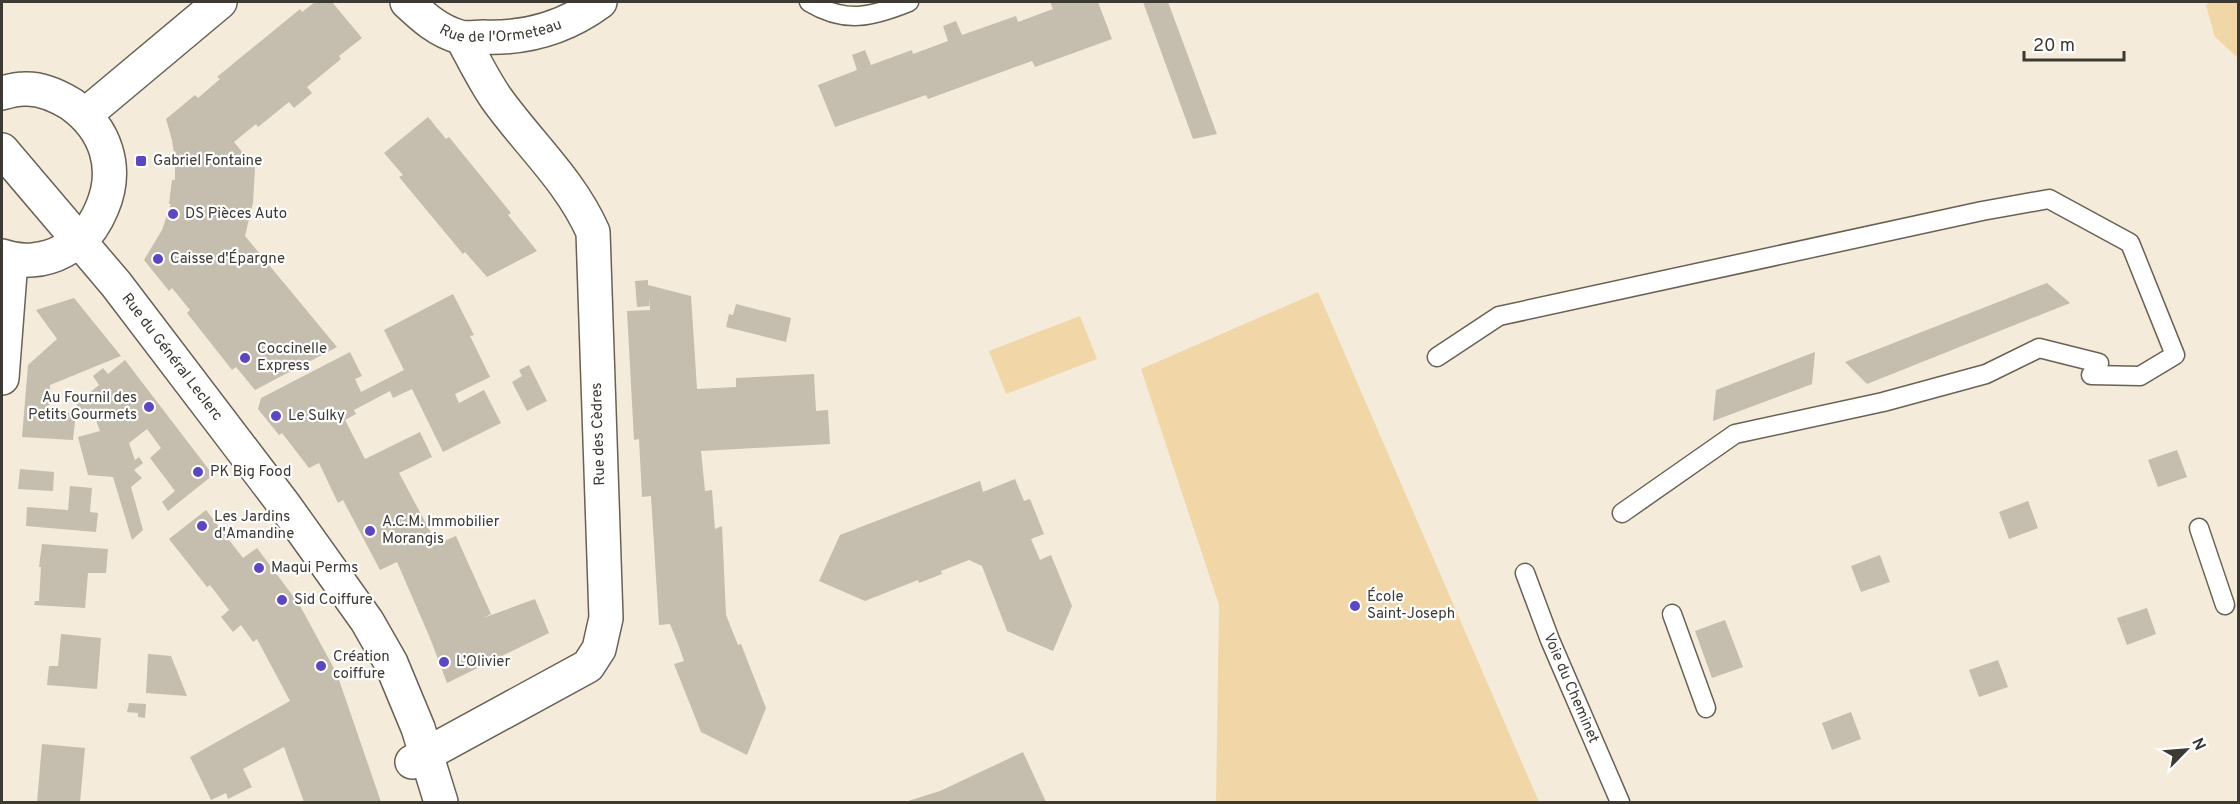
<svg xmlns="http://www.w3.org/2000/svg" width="2240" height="804" viewBox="0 0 2240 804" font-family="Overpass,sans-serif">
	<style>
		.green { fill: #f1d7a8 }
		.building { fill: #c5bdad }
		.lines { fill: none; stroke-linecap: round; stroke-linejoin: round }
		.lane-casing { stroke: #696153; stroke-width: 21 }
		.street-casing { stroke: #696153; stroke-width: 36 }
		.secondary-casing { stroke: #696153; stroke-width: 36 }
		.lane { stroke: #fff; stroke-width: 18 }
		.street { stroke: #fff; stroke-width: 33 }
		.secondary { stroke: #fff; stroke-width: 33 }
		.poi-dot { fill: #5d47bf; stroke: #fff; stroke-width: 2 }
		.labels { text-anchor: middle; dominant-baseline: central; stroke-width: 4.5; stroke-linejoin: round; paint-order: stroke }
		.street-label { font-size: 15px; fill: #3d3933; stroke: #fff }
		.poi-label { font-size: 15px; fill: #3d3933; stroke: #fff; text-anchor: start }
	</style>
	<rect width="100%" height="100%" fill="#f4ebdb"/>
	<path class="green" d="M2209,2H2238V58L2215,37L2206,5Z
		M1318,292L1539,802H1216L1219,605L1141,369Z
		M1080,316L1097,359L1006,394L989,351Z"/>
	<path class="building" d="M315,2H332L362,38L339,56L341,59L307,87L312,93L294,108L289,102L258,127L256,124L234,142L255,168L253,203L245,236L337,347L255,390L236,367L232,370L187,313L190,310L172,288L169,291L144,260L162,230L171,204H169L172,180H175V160L172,140L166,119L195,95L198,98L220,79L217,77L300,9L302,12Z
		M1050,2H1098L1112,39L1035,67L1032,61L928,99L926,95L835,127L818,85L857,70L852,55L865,50L871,65L912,50L913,54L948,41L943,26L956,21L962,35L1016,16L1018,22L1053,9Z
		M1143,2H1168L1217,134L1193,139Z
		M428,117L446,139L449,137L511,213L508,215L537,251L487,277L465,252L463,254L399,177L403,175L384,153Z
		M648,280V285L691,296L697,389L736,387V378L814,374L816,411L828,410L830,444L701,451L705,491L712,490L715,529L722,526L726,615L738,645L741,644L766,708L747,755L701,732L674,664L684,661L678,644L670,624L659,625L651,496L642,497L639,439L634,440L627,311L650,310L649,297V306L637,307L635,281Z
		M2047,283L2070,303L1867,384L1845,362Z
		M453,294L474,335L470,336L490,377L455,394L459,403L484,390L501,423L443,452L412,389L393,398L390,391L354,410L356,414L345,420L365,459L420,432L432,457L399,473L437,544L456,536L491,614L483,618L535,599L549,633L447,683L430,638L397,562L380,570L343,500L338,503L319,463L309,468L282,433L279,435L258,409L261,398L350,352L362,376L355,379L361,392L404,370L384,330Z
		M74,298L121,356L50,385L49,411L76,413L73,440L22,437L28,365L57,339L36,310Z
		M736,304L791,318L786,342L726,327L729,314L733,315Z
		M1815,352L1812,384L1713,421L1716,390Z
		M125,360L213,475L168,511L162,502L175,491L150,458L161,448L147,429L129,443L135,460L139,457L143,463L134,470L142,478L131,487L143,530L132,540L113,477L88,475L78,437L100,431L94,415L82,413L76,404L99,385L93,376L103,368L108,374Z
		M529,365L547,401L527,411L512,382L522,376L519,370Z
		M2177,450L2187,477L2158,487L2148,460Z
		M20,469L54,472L53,491L18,489Z
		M1015,479L1024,501L1030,499L1044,534L1031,539L1040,560L1051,555L1072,606L1053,651L1007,631L982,566L969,560L941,571L942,574L919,583L918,580L865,601L819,581L840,535L980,481L983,492Z
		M70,486L92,488L90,512L98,513L96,532L26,526L27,507L68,510Z
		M2028,501L2038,528L2009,539L1999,512Z
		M206,510L243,558L257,548L299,604L337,674L381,802H304L284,747L243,769L252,787L228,799L226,793L211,800L190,757L290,701L257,639L253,642L241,625L233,632L221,617L229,610L210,585L207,587L169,539Z
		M42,544L108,549L106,573H88L85,608L34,605L35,601H39L41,567H39Z
		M1880,555L1890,582L1861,592L1851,566Z
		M2147,608L2156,634L2127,645L2117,618Z
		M1725,620L1743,667L1712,678L1695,631Z
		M61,634L101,638L97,689L47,685L49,666H58Z
		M148,654L171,656L187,696L146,693Z
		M1998,660L2008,687L1979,697L1969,670Z
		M129,703L146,704L145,718L138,717V713L127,712Z
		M1851,712L1861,739L1832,750L1822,723Z
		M42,744L85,748L80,802H37Z
		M1023,752L1046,802H905L940,791Z"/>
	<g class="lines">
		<defs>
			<g id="lane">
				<path d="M809,2C845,24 872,17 909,2"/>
				<path d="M1437,357L1499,316L1982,211L2049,199L2130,243L2175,355L2140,376L2091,375"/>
				<path d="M1622,513L1735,434L1883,402L1986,374L2039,348L2099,363"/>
				<path d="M2199,528L2225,605"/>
				<path id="s1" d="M1525,573L1550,640L1620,802"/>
				<path d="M1672,614L1706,708"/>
			</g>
			<g id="street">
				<path id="s2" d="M407,2C423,17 438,31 460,37C467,39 476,37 483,37C526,39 566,27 600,2"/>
				<path d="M2,93C9,91 17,89 24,89C40,88 58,96 71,104C106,129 119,168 102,208C97,220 89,233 79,242C74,245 68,248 63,251C45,261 21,263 2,256"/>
				<path d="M85,115L220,2"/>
				<path d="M2,378L11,260"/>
				<path d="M412,762L588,666L599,649L606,618L593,232C570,180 528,143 496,98C483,79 473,58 462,38"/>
			</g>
			<g id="secondary">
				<path id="s3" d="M2,150L116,284L285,506L367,621L391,663L418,728L441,802"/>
			</g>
		</defs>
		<use href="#lane" class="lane-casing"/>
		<use href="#street" class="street-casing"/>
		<use href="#secondary" class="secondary-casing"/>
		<use href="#lane" class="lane"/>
		<use href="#street" class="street"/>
		<use href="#secondary" class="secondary"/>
	</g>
	<g class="poi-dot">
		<rect x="135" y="155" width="12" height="12" rx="3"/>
		<circle cx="173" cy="214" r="6"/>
		<circle cx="158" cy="259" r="6"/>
		<circle cx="245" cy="358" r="6"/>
		<circle cx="149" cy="407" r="6"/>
		<circle cx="276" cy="416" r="6"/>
		<circle cx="198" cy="472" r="6"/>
		<circle cx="202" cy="526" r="6"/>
		<circle cx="370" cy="531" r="6"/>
		<circle cx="259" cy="568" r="6"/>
		<circle cx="282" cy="600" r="6"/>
		<circle cx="1355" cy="606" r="6"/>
		<circle cx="444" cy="662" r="6"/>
		<circle cx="321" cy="666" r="6"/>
	</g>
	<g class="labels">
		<g class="street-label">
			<text stroke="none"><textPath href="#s2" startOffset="105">Rue de l'Ormeteau</textPath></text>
			<text stroke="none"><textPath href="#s3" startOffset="268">Rue du Général Leclerc</textPath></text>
			<text transform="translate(599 434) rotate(-92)">Rue des Cèdres</text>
			<text stroke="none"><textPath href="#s1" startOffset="124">Voie du Cheminet</textPath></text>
		</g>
		<g class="poi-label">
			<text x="153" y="161">Gabriel Fontaine</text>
			<text x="185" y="214">DS Pièces Auto</text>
			<text x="170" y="259">Caisse d'Épargne</text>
			<text x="257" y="349">Coccinelle<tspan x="257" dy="17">Express</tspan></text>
			<text x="137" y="398" text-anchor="end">Au Fournil des<tspan x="137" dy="17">Petits Gourmets</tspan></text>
			<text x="288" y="416">Le Sulky</text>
			<text x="210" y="472">PK Big Food</text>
			<text x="214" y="517">Les Jardins<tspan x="214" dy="17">d'Amandine</tspan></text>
			<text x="382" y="522">A.C.M. Immobilier<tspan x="382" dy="17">Morangis</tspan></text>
			<text x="271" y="568">Maqui Perms</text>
			<text x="1367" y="597">École<tspan x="1367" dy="17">Saint-Joseph</tspan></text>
			<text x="294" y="600">Sid Coiffure</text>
			<text x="333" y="657">Création<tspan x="333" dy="17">coiffure</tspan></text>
			<text x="456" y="662">L’Olivier</text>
		</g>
	</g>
	<rect width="2240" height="804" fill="none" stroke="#3d3933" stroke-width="6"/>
	<g transform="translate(2186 750) rotate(65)" stroke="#ffffff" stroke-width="4.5" paint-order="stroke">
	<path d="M0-4.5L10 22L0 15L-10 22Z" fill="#3d3933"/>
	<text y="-9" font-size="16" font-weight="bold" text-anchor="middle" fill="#3d3933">N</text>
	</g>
	<path d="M2024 51v9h100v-9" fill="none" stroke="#3d3933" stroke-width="3"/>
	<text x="2033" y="51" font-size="18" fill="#3d3933" stroke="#ffffff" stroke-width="4.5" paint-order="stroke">20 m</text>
</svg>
